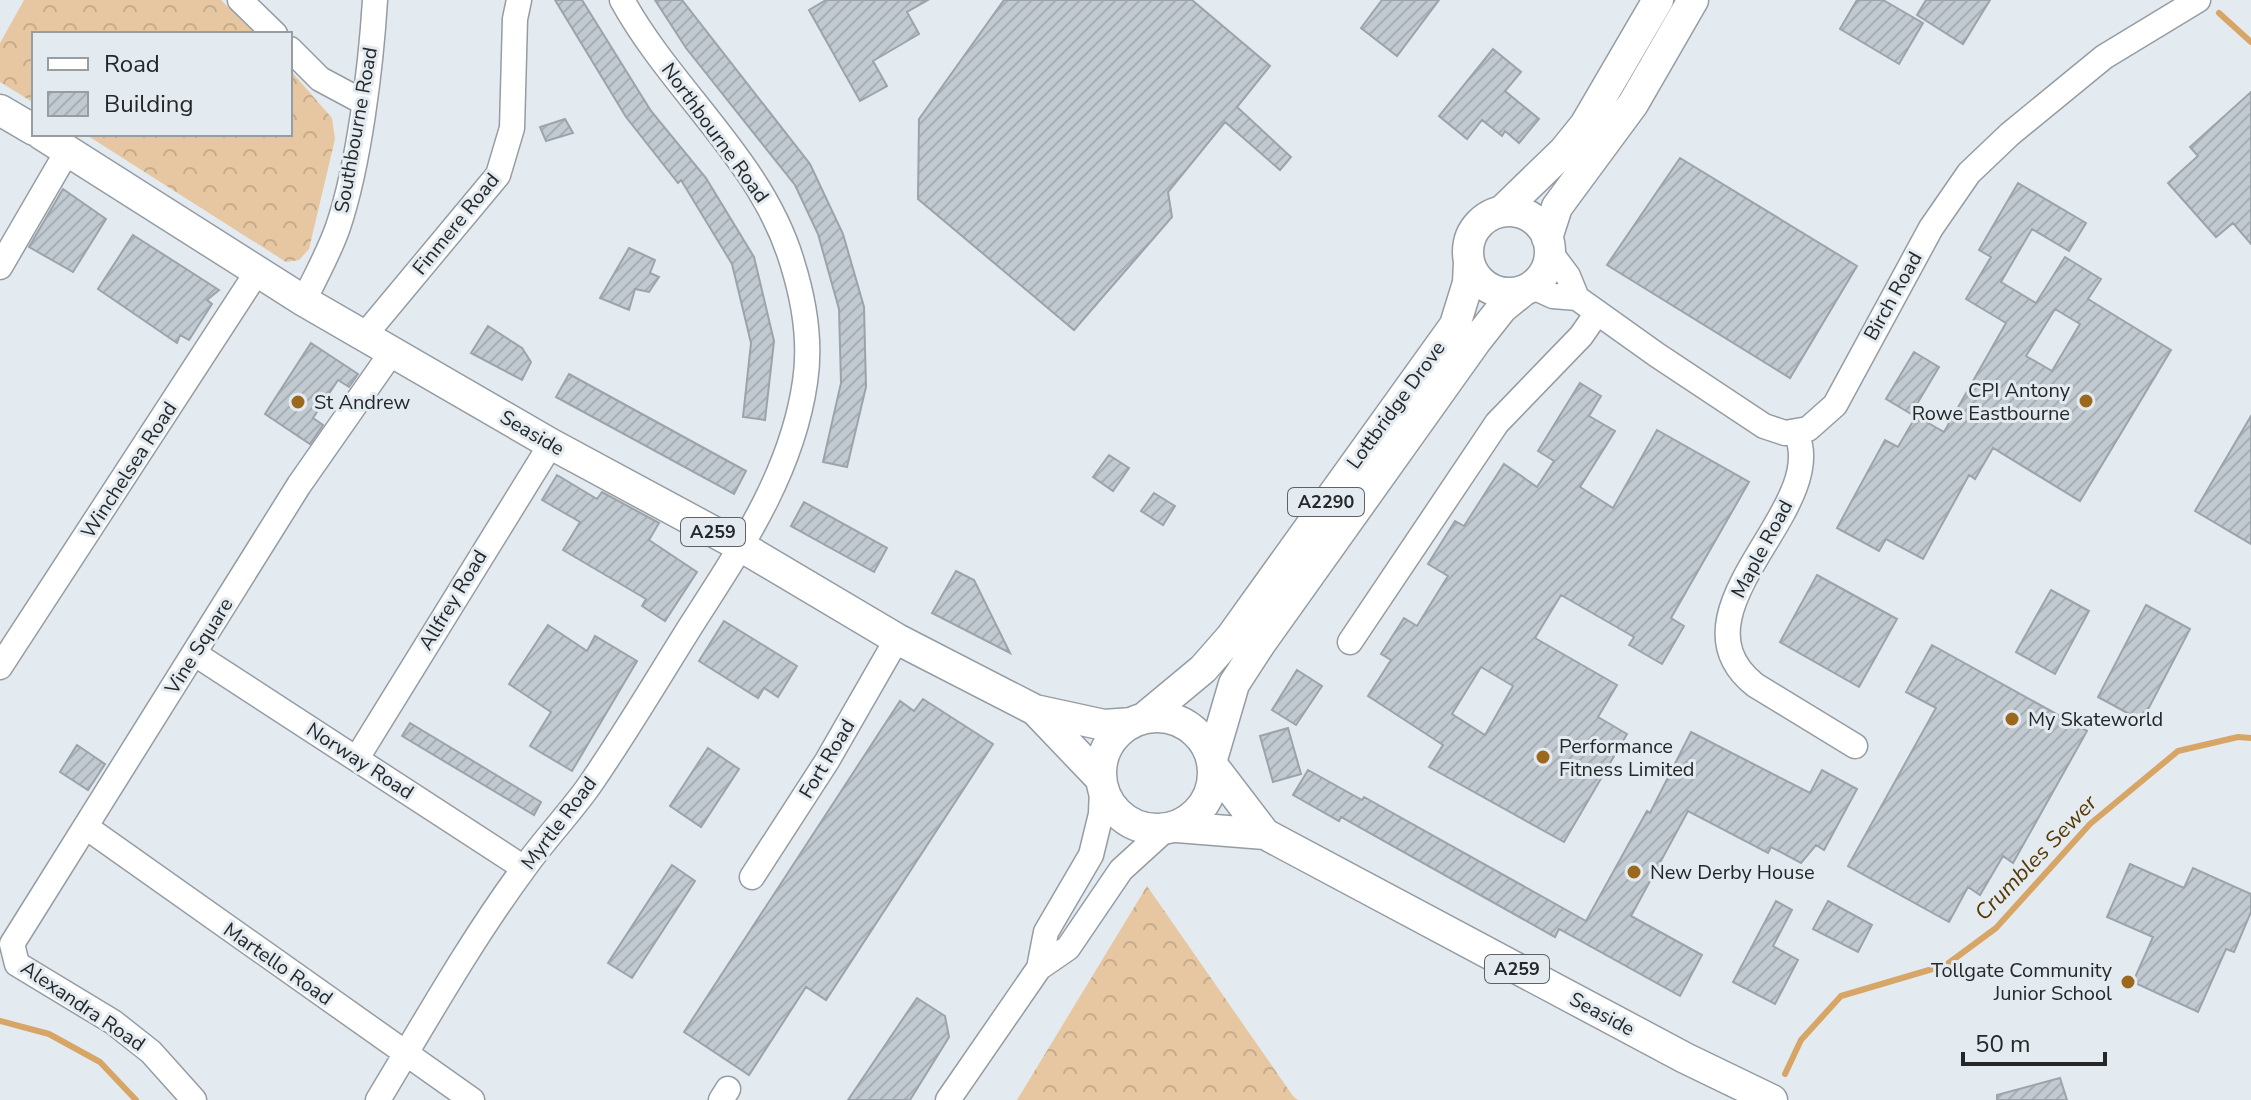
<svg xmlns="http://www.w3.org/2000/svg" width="2251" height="1100" viewBox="0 0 2251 1100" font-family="'Nunito Sans',sans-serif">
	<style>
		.forest { fill: url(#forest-crowns) }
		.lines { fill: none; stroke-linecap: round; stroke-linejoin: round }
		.stream { stroke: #d7a565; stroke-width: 6 }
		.building { fill: url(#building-hatch); stroke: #9ca3aa; stroke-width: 2; fill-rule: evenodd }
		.minor-casing { stroke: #959ca3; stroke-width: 27 }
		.major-casing { stroke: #959ca3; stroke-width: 33 }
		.minor { stroke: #fff; stroke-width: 24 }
		.major { stroke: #fff; stroke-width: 30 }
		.poi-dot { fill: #9b681e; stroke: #e3ebf1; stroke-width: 3 }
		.labels { text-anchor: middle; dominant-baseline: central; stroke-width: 6; stroke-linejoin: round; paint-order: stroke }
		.shield { fill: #e3ebf1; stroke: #5e6266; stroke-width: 2 }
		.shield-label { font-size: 18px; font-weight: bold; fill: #25282a }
		.street-label { font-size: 20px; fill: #25282a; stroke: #e3ebf1 }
		.poi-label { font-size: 20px; fill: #25282a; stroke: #e3ebf1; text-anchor: start }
		.water-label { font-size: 22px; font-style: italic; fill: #583701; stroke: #e3ebf1 }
	</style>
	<defs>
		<pattern id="forest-crowns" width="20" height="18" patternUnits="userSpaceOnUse" patternTransform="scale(2)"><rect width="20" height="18" fill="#e7c7a1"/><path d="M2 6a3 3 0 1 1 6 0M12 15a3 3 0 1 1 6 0" fill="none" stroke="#c6ab8b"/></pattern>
		<pattern id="building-hatch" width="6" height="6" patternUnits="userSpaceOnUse" patternTransform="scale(2)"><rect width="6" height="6" fill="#c2cad1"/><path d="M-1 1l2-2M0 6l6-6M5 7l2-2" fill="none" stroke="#a7aeb4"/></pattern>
	</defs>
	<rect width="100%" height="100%" fill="#e3ebf1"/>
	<path class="forest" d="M24,0H221L256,34H34V103L0,82V43Z
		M290,70L332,118L335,139L309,249L299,260L286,262L85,134H290Z
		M1147,886L1293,1096L1298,1100H1017Z"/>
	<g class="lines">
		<path class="stream" d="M2219,13L2251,42
			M0,1021L49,1034L100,1062L136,1100
			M1785,1074L1801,1040L1841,996L1946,965L1996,928L2090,824L2178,751L2238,737L2251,738"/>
	</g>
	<path class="building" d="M555,0H582L651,111L706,178L754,257L774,341L765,420L743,417L751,343L732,264L681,180L678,183L626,117Z
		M655,0H682L810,164L843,234L864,307L866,387L847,467L823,462L841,383L839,309L818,234L795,185L686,48Z
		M826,0H928L907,12L919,34L873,61L887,86L860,101L809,10Z
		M1004,0H1192L1270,66L1237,107L1291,157L1280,170L1225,122L1168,192L1172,217L1074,330L918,199L919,119Z
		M1382,0H1439L1397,56L1361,28Z
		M1857,0H1883L1923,23L1899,64L1840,29Z
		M1926,0H1990L1963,44L1917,15Z
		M1493,49L1521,72L1505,91L1539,119L1519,143L1505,131L1502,136L1482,120L1467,139L1439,116Z
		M2251,92V244L2233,223L2216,237L2168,183L2198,156L2190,147Z
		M565,119L573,133L546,141L540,127Z
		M1680,158L1857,266L1790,378L1607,265Z
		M2018,183L2086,223L2069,251L2032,229L2001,282L2036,303L2065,257L2101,279L2088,299L2171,350L2080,501L1993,448L1975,479L1969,475L1923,559L1886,539L1879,551L1837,528L1885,440L1898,447L1916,416L1944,432L2006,323L1966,299L1991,257L1979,250ZM2055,309L2080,324L2052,371L2026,356Z
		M63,189L106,219L73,272L29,247Z
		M133,235L219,290L207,300L212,304L189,340L180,335L177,343L98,289Z
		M629,248L655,260L650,273L659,277L649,292L635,289L629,310L600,298Z
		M488,326L522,348L531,362L522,380L471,353Z
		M311,343L358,374L349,387L338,380L313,418L323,425L310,444L265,414Z
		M1914,352L1939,367L1911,414L1886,399Z
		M569,374L746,471L734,494L556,397Z
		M1580,383L1601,396L1589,416L1615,431L1580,487L1613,508L1657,430L1749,482L1671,618L1684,626L1662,664L1629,645L1634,637L1561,595L1535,638L1617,685L1598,717L1627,734L1564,842L1429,767L1443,745L1368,696L1391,660L1381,654L1404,618L1417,626L1448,576L1428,564L1455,521L1464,526L1504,464L1537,487L1554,461L1538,451ZM1481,667L1513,686L1485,735L1452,714Z
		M2251,416V544L2195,511Z
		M1109,455L1129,468L1113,491L1093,477Z
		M557,475L597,499L602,492L659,523L649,540L697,572L665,621L642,606L646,599L563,550L580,522L542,500Z
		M1154,493L1175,506L1163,525L1141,511Z
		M804,502L887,548L874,572L791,526Z
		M956,571L974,580L1010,653L932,613Z
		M1817,575L1897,619L1859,687L1780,642Z
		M2051,590L2089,611L2055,674L2016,652Z
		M2146,605L2190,629L2142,721L2098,697Z
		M724,621L797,666L778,697L764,688L758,698L699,661Z
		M548,625L587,651L595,636L637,661L572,771L530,746L551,712L509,684Z
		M1932,645L2087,731L2013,863L2003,856L1980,895L1968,887L1949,922L1848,866L1936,708L1906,692Z
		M1297,670L1322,686L1296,725L1272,710Z
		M923,699L993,744L826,1000L806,987L749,1075L684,1032L900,701L914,711Z
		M410,723L541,802L534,815L402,736Z
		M1288,728L1301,774L1273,782L1260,736Z
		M1691,732L1810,793L1822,770L1857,789L1824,850L1816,845L1801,863L1771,847L1768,853L1688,811L1631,916L1702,955L1680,996L1559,929L1555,937L1341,817L1339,821L1293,795L1308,770L1362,800L1364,797L1586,921L1647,811L1650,813Z
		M77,745L105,764L88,790L60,772Z
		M708,748L739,769L701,827L670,806Z
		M2130,864L2184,888L2193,868L2251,894V912L2234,952L2226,949L2198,1012L2133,982L2153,937L2107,917Z
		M672,865L695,881L632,978L608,963Z
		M1776,901L1792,910L1773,946L1798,960L1775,1004L1733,982Z
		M1828,901L1872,925L1858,952L1813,929Z
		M917,998L945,1016L949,1037L910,1100H848Z
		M2060,1078L2067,1100H1997V1095Z"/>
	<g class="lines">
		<defs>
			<path id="minor" d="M240,0L275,34
				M290,49L320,79L363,102
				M1550,252L1568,276L1577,298L1657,355L1764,426L1785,433L1808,429L1835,405L1931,228L1969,173L2010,134L2104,57L2198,0
				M0,267L68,150
				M1531,286L1553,296L1577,298
				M304,301C315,277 329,253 338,227C359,165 371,66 375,0
				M364,336L498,175L512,128L515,19L519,0
				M1796,433C1832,509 1664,612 1755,685L1855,746
				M1350,642L1497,423L1581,336L1597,313
				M195,654L524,868
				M0,667L257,272
				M357,758L551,444
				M86,827L472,1100
				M752,877L827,761L897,639
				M1039,968L1046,932L1091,855L1101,814L1102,787
				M194,1100L151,1052L113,1022L17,964L12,944L299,485L392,352
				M378,1100C425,1022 471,940 525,867C545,839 569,814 589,786C625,734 658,678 692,624C740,549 792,473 805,382C811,343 804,300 792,262C762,161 672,91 622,0
				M721,1100L728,1089
				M948,1100L1039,968L1068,948L1121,870L1166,829"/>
			<path id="major" d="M0,110L34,130
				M41,134L304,301L551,444L742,547L897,639L1035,710L1104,725L1132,723
				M1502,211L1564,151L1585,125L1658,0
				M1468 252a41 41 0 1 1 82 0a41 41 0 1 1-82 0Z
				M1547,238L1557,207L1633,104L1693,0
				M1036,711L1101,779
				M1101 773a56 56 0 1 1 112 0a56 56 0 1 1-112 0Z
				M1144,718L1203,669L1231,637L1455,325L1468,283L1469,262
				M1212,759L1234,684L1260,644L1476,341L1502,308L1523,291
				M1213,766L1265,834
				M1177,827L1265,834L1685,1058L1772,1100"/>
		</defs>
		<use href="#minor" class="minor-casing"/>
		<use href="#major" class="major-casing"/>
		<use href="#minor" class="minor"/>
		<use href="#major" class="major"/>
	</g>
	<g class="poi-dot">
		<circle cx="2086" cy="401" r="8"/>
		<circle cx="298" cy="402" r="8"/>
		<circle cx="2012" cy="719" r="8"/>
		<circle cx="1543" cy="757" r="8"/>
		<circle cx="1634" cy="872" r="8"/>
		<circle cx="2128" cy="982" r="8"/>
	</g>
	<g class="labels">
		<g class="shield">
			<rect x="1288" y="488" width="76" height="28" rx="6"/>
			<rect x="681" y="518" width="64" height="28" rx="6"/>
			<rect x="1485" y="955" width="64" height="28" rx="6"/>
		</g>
		<g class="shield-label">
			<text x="1326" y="502">A2290</text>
			<text x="713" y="532">A259</text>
			<text x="1517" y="969">A259</text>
		</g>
		<g class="street-label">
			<text transform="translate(356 130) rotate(-80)">Southbourne Road</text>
			<text transform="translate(715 133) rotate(54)">Northbourne Road</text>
			<text transform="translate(456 224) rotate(-51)">Finmere Road</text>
			<text transform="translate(1893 296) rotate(-61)">Birch Road</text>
			<text transform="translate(1396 405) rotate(-54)">Lottbridge Drove</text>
			<text transform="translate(532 433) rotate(30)">Seaside</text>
			<text transform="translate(129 470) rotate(-57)">Winchelsea Road</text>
			<text transform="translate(1762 549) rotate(-62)">Maple Road</text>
			<text transform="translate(453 600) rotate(-59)">Allfrey Road</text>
			<text transform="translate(199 646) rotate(-58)">Vine Square</text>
			<text transform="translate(827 759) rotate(-59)">Fort Road</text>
			<text transform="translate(360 761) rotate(33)">Norway Road</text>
			<text transform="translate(559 823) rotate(-53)">Myrtle Road</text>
			<text transform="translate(278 964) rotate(35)">Martello Road</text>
			<text transform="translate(83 1006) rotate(34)">Alexandra Road</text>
			<text transform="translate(1602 1014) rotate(28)">Seaside</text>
		</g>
		<g class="poi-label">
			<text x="2070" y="390" text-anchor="end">CPI Antony<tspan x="2070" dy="23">Rowe Eastbourne</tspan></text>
			<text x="314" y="402">St Andrew</text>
			<text x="2028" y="719">My Skateworld</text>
			<text x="1559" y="746">Performance<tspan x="1559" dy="23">Fitness Limited</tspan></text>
			<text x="1650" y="872">New Derby House</text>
			<text x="2112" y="970" text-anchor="end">Tollgate Community<tspan x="2112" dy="23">Junior School</tspan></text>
		</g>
		<g class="water-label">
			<text transform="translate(2036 858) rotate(-46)">Crumbles Sewer</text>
		</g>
	</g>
	<rect x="32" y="32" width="260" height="104" fill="#e3ebf1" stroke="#979da1" stroke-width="2"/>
	<rect x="48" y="58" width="40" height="12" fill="#ffffff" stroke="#979da1" stroke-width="2"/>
	<text x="104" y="72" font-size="24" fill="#25282a">Road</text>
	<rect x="48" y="92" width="40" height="24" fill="url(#building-hatch)" stroke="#979da1" stroke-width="2"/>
	<text x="104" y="112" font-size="24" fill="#25282a">Building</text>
	<path d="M1963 1052v12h142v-12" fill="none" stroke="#25282a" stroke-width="4"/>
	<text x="1975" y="1052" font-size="24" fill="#25282a" stroke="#e3ebf1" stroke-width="6" paint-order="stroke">50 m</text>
</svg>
